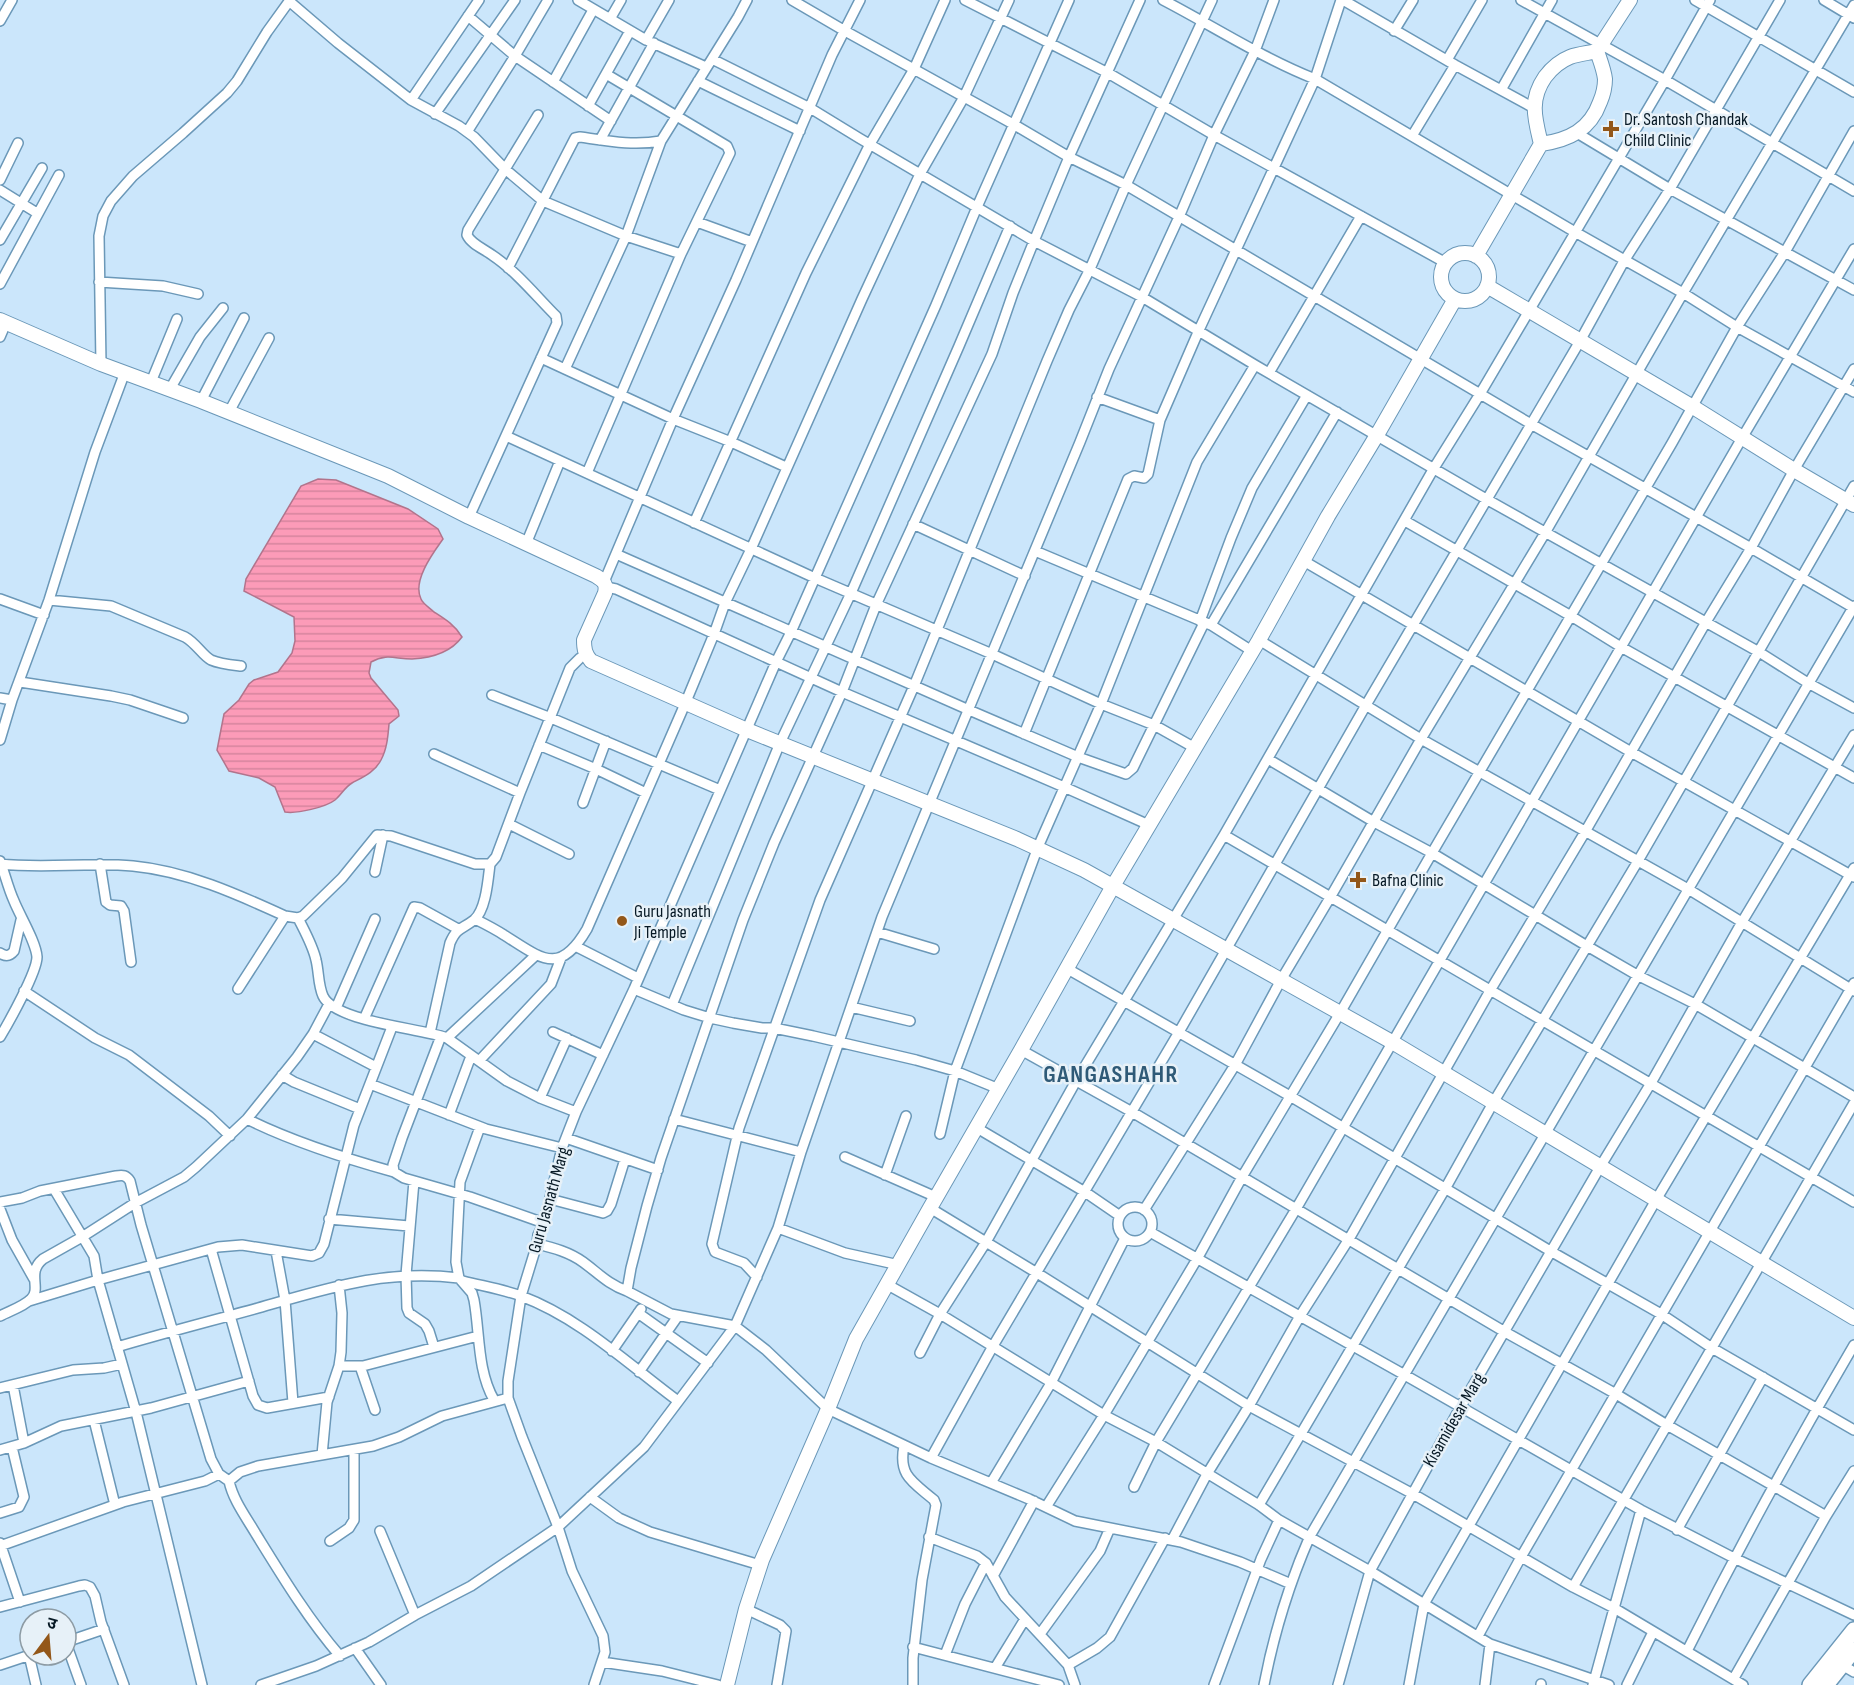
<svg xmlns="http://www.w3.org/2000/svg" width="1854" height="1685" viewBox="0 0 1854 1685" font-family="'Sofia Sans Condensed','Noto Sans Devanagari',sans-serif">
	<style>
		.water { fill: url(#water-rules); stroke: #b2748c; stroke-width: 1.5 }
		.lines { fill: none; stroke-linecap: round; stroke-linejoin: round }
		.street-casing { stroke: #6b98b8; stroke-width: 12 }
		.secondary-casing { stroke: #6b98b8; stroke-width: 16 }
		.primary-casing { stroke: #6b98b8; stroke-width: 18 }
		.street { stroke: #fff; stroke-width: 9 }
		.secondary { stroke: #fff; stroke-width: 14 }
		.primary { stroke: #fff; stroke-width: 15 }
		.poi-dot { fill: #935719; stroke: #e7f1f8; stroke-width: 2 }
		.labels { text-anchor: middle; dominant-baseline: central; stroke-width: 5; stroke-linejoin: round; paint-order: stroke }
		.poi-label { font-size: 18px; fill: #071925; stroke: #e7f1f8; text-anchor: start }
		.street-label { font-size: 18px; fill: #071925; stroke: #e7f1f8 }
		.district-label { font-size: 24px; font-weight: bold; letter-spacing: 1.5px; fill: #2f5a77; stroke: #e7f1f8 }
	</style>
	<defs>
		<pattern id="water-rules" width="6" height="5" patternUnits="userSpaceOnUse" patternTransform="scale(1.5)"><rect width="6" height="5" fill="#fc9bb8"/><path d="M0 2.5h6" fill="none" stroke="#d6859e"/></pattern>
	</defs>
	<rect width="100%" height="100%" fill="#cbe6fb"/>
	<path class="water" d="M318,479L336,480L408,509L438,529L443,539C433,553 412,581 421,599C423,604 430,608 434,612C445,619 455,625 462,637C451,652 431,658 412,659C395,659 387,653 371,662L369,673L371,678L398,710L399,716L389,724C388,736 387,749 381,760C375,772 363,777 352,783C345,787 341,795 335,800C326,807 297,814 285,812L275,787L259,778L229,771L217,750L224,714L239,700L249,684L254,680L278,672L292,653L295,641L294,617L244,591L246,579L301,486Z"/>
	<g class="lines">
		<defs>
			<path id="street" d="M578,0L646,40L706,67
				M792,0L845,31L1013,124L1069,157L1126,185L1531,424L1751,548L1854,608
				M965,0L1108,73L1214,135L1446,263
				M1140,0L1069,157L1034,241L1013,293L992,354L876,605L842,692L774,843L743,920L661,1158L647,1206L631,1268L627,1291L671,1314L735,1326L766,1350L828,1409L931,1458L1029,1499L1075,1521L1181,1542L1240,1562L1291,1584
				M1163,0C1213,26 1262,58 1315,79L1575,232L1683,293L1737,327L1854,392
				M1343,0L1455,65L1534,108
				M1521,0L1665,80L1854,191
				M1695,0L1854,92
				M1824,0L1854,18
				M289,1L338,43L411,100L459,126L474,137L505,169L543,201L626,236L681,254
				M468,16L515,56L611,121
				M610,19L621,0
				M0,21L12,0
				M1394,31L1413,0
				M646,40L669,0
				M712,59L810,108L859,138L1034,241L1142,297L1255,365L1486,499L1759,652L1808,683L1854,708
				M1447,60L1482,0
				M698,81L800,131
				M553,82L593,10
				M1501,90L1552,0
				M411,100L479,0
				M588,106L630,31
				M435,114L515,0
				M467,132L515,56L548,0
				M1577,133L1670,189L1854,290
				M1412,136L1455,65
				M600,140L654,43
				M0,180L18,143
				M0,190L37,213
				M697,222L752,242
				M0,240L42,168
				M508,268L575,138L580,137C608,141 633,146 661,141
				M99,282L163,286L198,294
				M0,284L59,175
				M0,337L6,323
				M541,358L673,419L731,442L786,467
				M101,364L99,236L103,216L111,201L133,176L183,133L227,93L237,81L267,32L290,0
				M565,369L626,236L661,141L738,17L747,0
				M1269,373L1361,216
				M151,382L177,319
				M170,389L200,337L223,308
				M1097,397L1160,420
				M201,401L244,318
				M229,412L269,338
				M506,436L815,578L992,654L1101,704L1154,725L1195,748
				M587,473L681,254L730,153L727,146L606,74
				M469,517L557,323L556,316C536,296 516,271 492,255C484,249 471,244 467,235L468,230L538,115
				M1405,521L1571,616L1621,647L1854,778
				M694,523L806,273L870,144L914,69L945,0
				M913,524L1025,576
				M526,544L560,461
				M1035,551L1211,625L1252,651
				M616,554L969,710L1078,757L1126,774L1133,768L1204,623
				M1302,560L1631,752L1854,877
				M604,582L673,419L736,280L832,55L860,0
				M606,587L616,589L842,692L1064,787L1149,825
				M0,599L44,615
				M49,600L111,606L185,637C196,643 203,656 211,660C220,664 232,665 241,666
				M1200,621L1231,538L1252,488L1307,395
				M1211,625L1337,412
				M1259,640L1421,739L1688,889L1854,991
				M20,682L111,696L130,700L183,718
				M492,695L551,718L720,790
				M0,698L12,700
				M1024,734L1128,479L1134,476L1144,478L1148,474L1160,420L1199,330L1315,79L1341,0
				M0,740L12,700L49,600L95,452L125,372
				M539,745L596,769L646,793
				M434,754L520,793
				M1268,759L1374,822L1432,853L1587,946L1637,975L1695,1004L1854,1097
				M583,803L606,741
				M509,824L569,854
				M1224,835L1854,1202
				M0,861C5,874 8,888 14,901C20,916 36,942 37,957C37,972 9,1022 0,1037
				M0,864C44,869 89,862 133,866C186,871 237,894 285,916L298,918L303,916L342,878L377,835L391,836L475,864H490L496,857L520,793L570,668L580,658L586,655
				M100,864L106,902L110,905L121,906L124,911L131,962
				M375,872L383,835
				M298,918C305,932 313,946 316,960C319,972 318,985 323,996C335,1022 421,1028 447,1038L507,1081L540,1098L576,1112
				M475,919C485,924 495,929 504,935C541,958 559,977 587,929L685,704L714,634L725,603L751,549L862,299L920,174L964,97L1009,0
				M877,932L934,949
				M577,947L638,978
				M0,953C6,957 10,956 14,951L21,920
				M1066,968L1290,1096L1552,1252L1661,1314L1712,1348L1854,1430
				M238,989L285,916
				M634,989L684,1010L710,1018L733,1023L762,1028H774L813,1036L916,1060L955,1071L999,1089
				M24,991L95,1038L129,1055L209,1116L230,1136
				M672,1005L780,743L851,593L959,346L1010,226
				M851,1007L910,1021
				M336,1008L375,919
				M364,1019L414,907L420,908L458,929
				M553,1032L603,1055
				M430,1033L450,943C457,927 461,930 474,920C486,910 488,880 490,864
				M313,1034L376,1067
				M441,1036L402,1138L393,1165L394,1172L404,1178L470,1197L544,1223
				M447,1038L536,955
				M1021,1050L1132,1112L1505,1332L1616,1394L1667,1425L1826,1516
				M479,1061L551,984L561,958
				M282,1075L294,1082L360,1109
				M370,1084L486,1129L562,1148
				M540,1098L567,1038
				M449,1115L471,1056
				M247,1119C293,1142 344,1158 394,1172
				M674,1119L801,1152
				M480,1127L460,1182L456,1262L459,1278L472,1293L474,1300C480,1333 477,1370 494,1400
				M977,1128L1085,1192L1120,1216
				M940,1134L955,1071L1038,847L1101,704L1197,462L1255,365
				M566,1138L658,1170
				M845,1157L936,1197
				M885,1175L906,1116
				M414,1181L406,1275L407,1308L409,1313L425,1324L429,1331L434,1347
				M54,1189L94,1256L98,1280L136,1412L202,1685
				M550,1199L603,1213L607,1211L611,1204L625,1159
				M0,1202L22,1198L40,1191L116,1176C123,1175 126,1175 130,1181L141,1225L211,1459L219,1474L229,1481
				M1118 1224a17 17 0 1 1 34 0a17 17 0 1 1-34 0Z
				M930,1208L1037,1273L1249,1406L1413,1494L1573,1587L1614,1608L1743,1685
				M0,1209L12,1240L34,1279
				M1144,1210L1235,1065L1281,980L1331,896L1421,739L1545,533L1683,293L1854,5
				M329,1219L409,1226
				M778,1228L845,1253L899,1265
				M1150,1232L1403,1374L1641,1510L1734,1558L1854,1615
				M537,1244C554,1248 569,1252 583,1262C598,1273 609,1285 627,1291
				M211,1249L253,1396L258,1405L267,1408L329,1397
				M276,1251L285,1300L293,1403
				M757,1277L744,1263L715,1252L712,1244L739,1128L820,900L914,686L1047,361L1069,310L1090,269L1126,185L1212,0
				M463,1281C482,1286 502,1289 521,1296C580,1318 628,1364 678,1401
				M888,1285L940,1314L1104,1415L1156,1442L1259,1505L1279,1520L1370,1571L1490,1644L1609,1685
				M29,1301L98,1280L218,1247L242,1245L312,1256L319,1253L324,1244L354,1125L392,1027
				M638,1313L708,1363
				M0,1316C9,1311 23,1307 31,1299C42,1288 26,1273 43,1259L82,1237L135,1203L184,1177L196,1167L247,1119L297,1057L313,1034L329,1004
				M117,1347C164,1333 211,1321 258,1308C329,1288 384,1269 459,1278
				M612,1351L641,1309
				M920,1353L940,1314L986,1242L1076,1081L1224,835L1434,468L1480,394L1665,80L1710,0
				M339,1366H363L478,1336
				M360,1366L375,1410
				M639,1372L678,1316
				M13,1385L24,1443
				M0,1388L73,1370L104,1368L122,1364
				M94,1420L115,1505
				M904,1446C898,1476 913,1482 934,1500L936,1505L922,1580L913,1658V1685
				M0,1450L24,1443L61,1426L151,1408L249,1381
				M322,1455L327,1402L339,1366L341,1352L342,1313L339,1285
				M931,1458L993,1346L1179,1032L1366,705L1580,341L1624,261L1670,189L1780,0
				M991,1483L1051,1383L1125,1238
				M1134,1487L1156,1442L1296,1209L1742,438L1854,249
				M590,1497L619,1518L650,1532L760,1565
				M1259,1505L1445,1189L1493,1103L1638,861L1854,486
				M1046,1507L1104,1415L1197,1259L1242,1177L1340,1013L1432,853L1672,443L1737,327L1785,252L1854,131
				M0,1513L19,1507L24,1497L12,1447
				M1677,1530L1763,1377
				M380,1531L415,1615
				M929,1537L977,1556L986,1563L1005,1597L1068,1665L1075,1685
				M1172,1540L1207,1474L1249,1406L1300,1316L1349,1239L1491,989L1585,832L1706,622L1751,548L1794,470L1854,369
				M330,1541L349,1528L354,1520V1451
				M0,1543L20,1602
				M0,1546L123,1502L205,1481L219,1474
				M993,1576L1034,1501
				M1573,1587L1854,1103
				M0,1607L79,1586L85,1585L90,1587L95,1596L101,1622L124,1685
				M746,1609L780,1625L786,1631L777,1685
				M1040,1634L1100,1551L1110,1528
				M1478,1636L1521,1557L1854,983
				M66,1642L104,1629
				M66,1643L81,1685
				M913,1647L1059,1685
				M355,1648L381,1685
				M1687,1651C1739,1547 1795,1445 1854,1345
				M29,1655L36,1685
				M945,1655L965,1604L986,1563
				M340,1656C308,1619 282,1576 256,1534C246,1517 233,1500 229,1481L240,1472L258,1466L373,1446L399,1437L442,1416L508,1398
				M602,1662L662,1671L718,1685
				M0,1665L30,1655
				M1068,1665L1097,1648L1110,1637L1165,1538
				M1842,1665L1854,1672
				M995,1668L1025,1619
				M1734,1678L1826,1516L1854,1471
				M261,1685L316,1666L369,1642L415,1615L471,1586L558,1527L644,1447L735,1326L778,1228L801,1152L882,917L1080,442L1109,369L1179,217L1214,135L1255,51L1274,0
				M594,1685L605,1652L603,1636L572,1571L558,1527L522,1437L508,1398V1381L521,1296L537,1244L538,1235L544,1223L562,1148L576,1112L634,989L776,662L791,632L936,305L977,207L1069,0
				M1214,1685L1261,1559L1279,1520
				M1264,1685C1274,1633 1289,1584 1310,1536L1854,606
				M1338,1685L1370,1571L1460,1408L1600,1167L1651,1083L1742,922L1854,735
				M1409,1685L1424,1604L1656,1200L1854,868
				M1485,1685L1490,1644
				M1541,1685V1684
				M1593,1685L1641,1510
				M1627,1685L1653,1632"/>
			<path id="secondary" d="M1541,144C1569,140 1590,130 1600,102C1603,95 1605,87 1605,79C1604,70 1600,60 1597,51
				M1441 277a24 24 0 1 1 48 0a24 24 0 1 1-48 0Z
				M1476,256L1541,144C1535,119 1529,100 1545,77C1551,69 1560,61 1570,57C1578,54 1589,53 1597,51L1630,0
				M1487,286L1693,407L1794,470L1854,505
				M0,320L101,364L201,401L388,476L469,517L596,576C604,581 607,584 605,593L584,640C584,649 585,654 591,661L747,730L1017,839L1084,870L1392,1042L1854,1318
				M727,1685L746,1609L762,1560L828,1409L856,1339L930,1208L1021,1050L1113,886L1259,640L1328,516L1377,435L1455,299"/>
			<path id="primary" d="M1810,1685L1854,1630
				M1826,1685L1854,1650"/>
		</defs>
		<use href="#street" class="street-casing"/>
		<use href="#secondary" class="secondary-casing"/>
		<use href="#primary" class="primary-casing"/>
		<use href="#street" class="street"/>
		<use href="#secondary" class="secondary"/>
		<use href="#primary" class="primary"/>
	</g>
	<g class="poi-dot">
		<path d="M1608 120h6v6h6v6h-6v6h-6v-6h-6v-6h6z"/>
		<path d="M1355 871h6v6h6v6h-6v6h-6v-6h-6v-6h6z"/>
		<circle cx="622" cy="921" r="6"/>
	</g>
	<g class="labels">
		<g class="poi-label">
			<text x="1624" y="119">Dr. Santosh Chandak<tspan x="1624" dy="21">Child Clinic</tspan></text>
			<text x="1372" y="880">Bafna Clinic</text>
			<text x="634" y="911">Guru Jasnath<tspan x="634" dy="21">Ji Temple</tspan></text>
		</g>
		<g class="street-label">
			<text transform="translate(549 1200) rotate(-74)">Guru Jasnath Marg</text>
			<text transform="translate(1454 1420) rotate(-60)">Kisamidesar Marg</text>
		</g>
		<g class="district-label">
			<text x="1111" y="1074">GANGASHAHR</text>
		</g>
	</g>
	<g transform="translate(48 1637) rotate(16)"><circle r="28" fill="#e7f1f8" stroke="#8d9ba4" stroke-width="1.5"/>
	<path d="M0-4.5L10 22L0 15L-10 22Z" fill="#935719"/>
	<text y="-9" font-size="16" font-weight="bold" text-anchor="middle" fill="#071925">उ</text>
	</g>
</svg>
